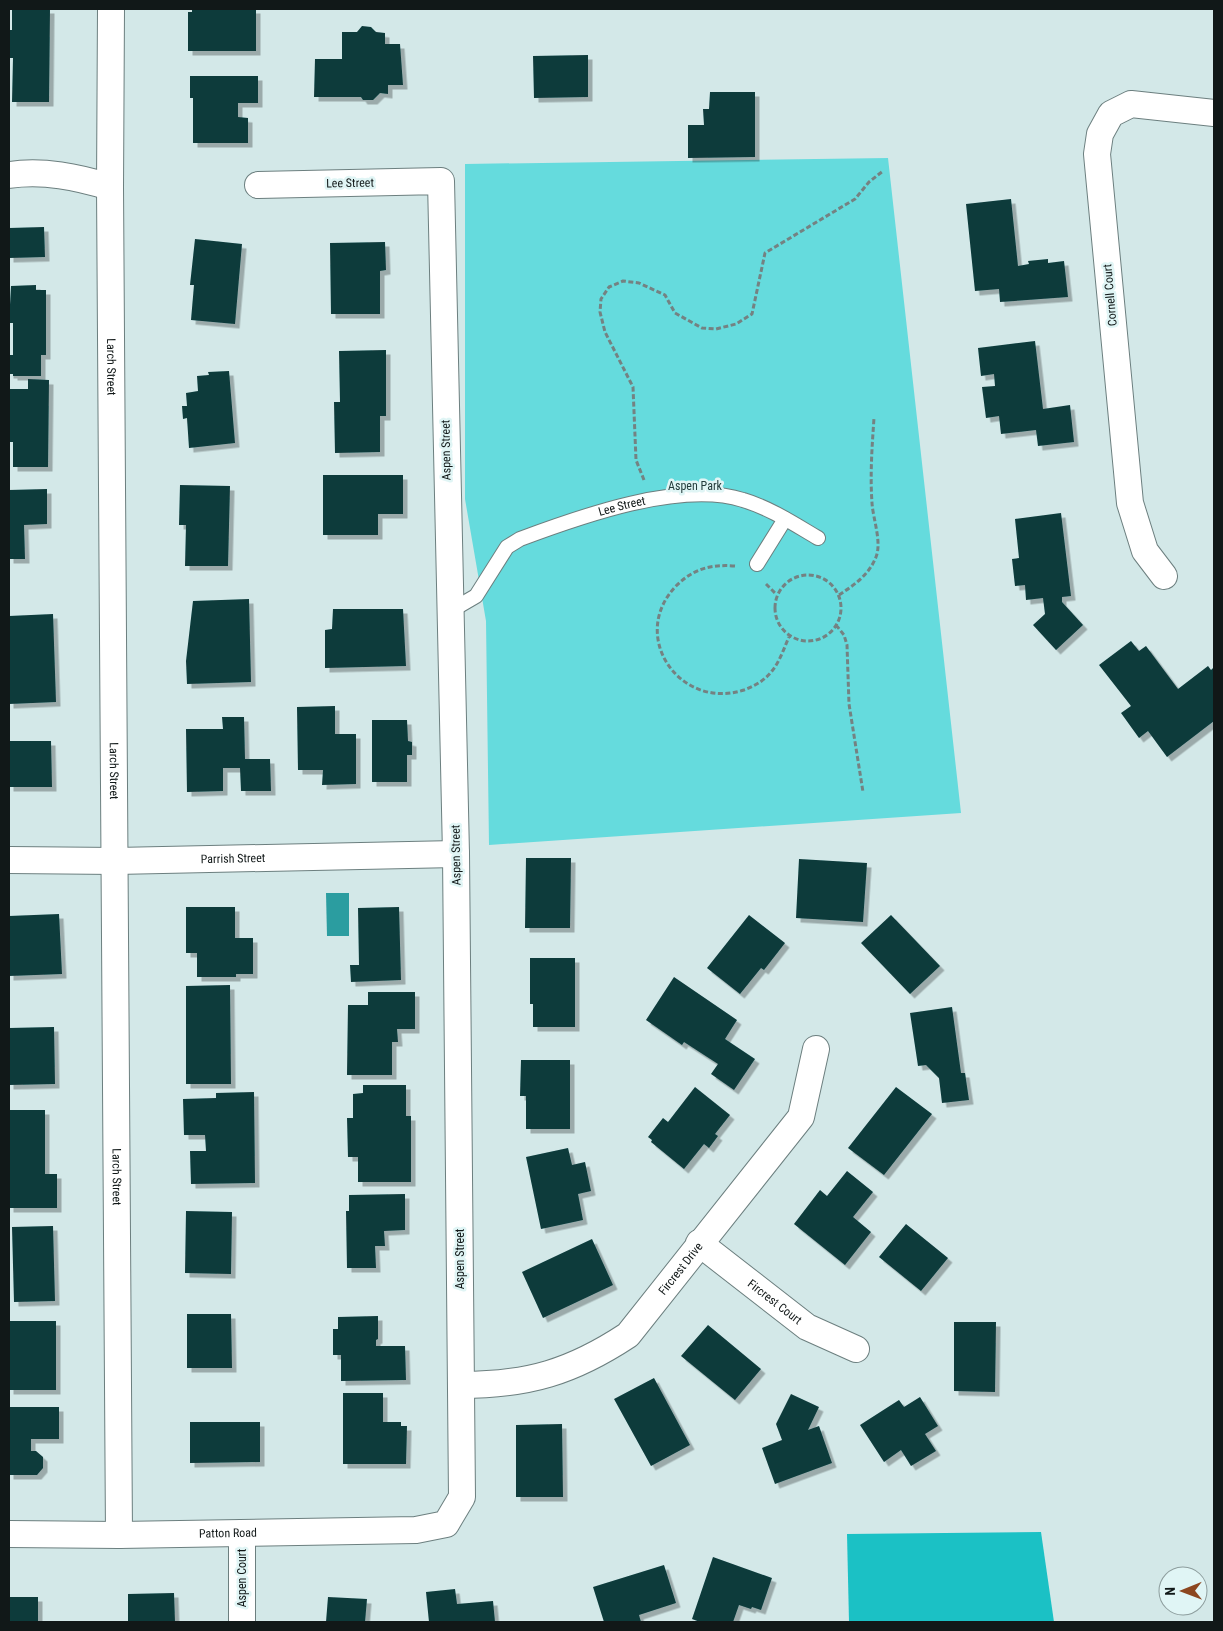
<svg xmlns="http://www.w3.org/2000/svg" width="1223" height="1631" viewBox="0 0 1223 1631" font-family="'Roboto Condensed',sans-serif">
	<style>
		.green { fill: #65dbdd }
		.forest { fill: #1bc1c5 }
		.water { fill: #2b9da0 }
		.building { fill: #0a3a3b; filter: url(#shadow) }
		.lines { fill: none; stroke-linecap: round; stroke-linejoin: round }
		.service-casing { stroke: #6c7f7f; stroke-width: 16 }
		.minor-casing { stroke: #6c7f7f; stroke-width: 28 }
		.path { stroke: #748282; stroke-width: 3; stroke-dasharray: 5 2.5; stroke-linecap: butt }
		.service { stroke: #fff; stroke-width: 14 }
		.minor { stroke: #fff; stroke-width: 26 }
		.labels { text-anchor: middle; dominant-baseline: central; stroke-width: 5; stroke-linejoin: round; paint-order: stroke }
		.street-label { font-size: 12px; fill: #111818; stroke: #e0f5f5 }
		.park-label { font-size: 12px; fill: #233c3c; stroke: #e0f5f5 }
	</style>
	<defs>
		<filter id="shadow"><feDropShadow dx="4.5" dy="4.5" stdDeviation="0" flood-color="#0004"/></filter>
	</defs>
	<rect width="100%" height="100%" fill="#d3e8e8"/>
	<path class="green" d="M888,158L961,813L489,845L486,621L465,499V164Z"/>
	<path class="forest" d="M1041,1532L1054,1622H849L847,1534Z"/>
	<path class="water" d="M326,893H349V936H327Z"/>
	<path class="building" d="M12,9H50L49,102H12L13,58H9V30H12Z
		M192,9H256V51H188V12H192Z
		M362,26L371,27L376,32L385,33V44H400L403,85H388V94L380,93L373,100H363L361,97H314L315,59H342V32H357Z
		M588,55V97L534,98L533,56Z
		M190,76H258V103H238V117L248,118V143H193V98H190Z
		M710,92H755V157L688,158V125H704L703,109H709Z
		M1011,199L1018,266L1029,264L1028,261L1048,259V263L1064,261L1068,297L1000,302L999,289L975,291L966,204Z
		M44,227L45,257L9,258V228Z
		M195,239L242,244L235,324L191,320L194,285H190Z
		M385,242L386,270L380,271V314H331L330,243Z
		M36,285V290H46V355H41V376H13V374H9V355H13V323H9L11,286Z
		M1035,341L1043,409L1070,405L1074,442L1038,446L1036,430L1001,434L999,416L986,418L982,387L995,386L994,374L981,376L978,348Z
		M386,350V416H380V452L335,453L334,402H340L339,351Z
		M229,371L235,443L189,448L187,418L183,419L182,406H187L186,393L198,391L197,376L209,375L208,372Z
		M28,379L49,380L48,467H13V442H10L9,438V389H28Z
		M323,475H403V514H378V535H323Z
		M180,485L230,486L228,566H185L186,525H179Z
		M47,489V524L24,525L25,559H9V490Z
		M1061,513L1071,596L1062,597V602L1083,625L1056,650L1033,625L1045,614L1043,598L1026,600L1025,585L1015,586L1012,559L1019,558L1015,519Z
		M249,599L251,682L187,684L186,661L193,601Z
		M333,609H403L406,666L325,668V630L332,629Z
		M53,614L56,702L9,704V616Z
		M1131,641L1139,651L1146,646L1178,689L1208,666L1211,670L1214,667V721L1167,757L1148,731L1139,738L1121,713L1131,706L1099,665Z
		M335,706V734H356V784L322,785L323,770H298L297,707Z
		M222,717H244L245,759H270L271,791H241L240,768H223V791L187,792L186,729H223Z
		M372,720H407L408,741L412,742V755H407V782H372Z
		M9,741H51L52,787H9Z
		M526,858H571L570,928H525Z
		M799,859L867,863L863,922L796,918Z
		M186,907H235V938H253V974H236V977H197V953H186Z
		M399,907L401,980L351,982L350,965H359L358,908Z
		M59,914L62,974L9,976V916Z
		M749,915L785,943L764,970L761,968L740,994L707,968Z
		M891,915L940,966L910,994L861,943Z
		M530,958H575V1027H533V1004H530Z
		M674,977L737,1020L725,1039L755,1059L734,1090L711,1074L718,1064L684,1042L682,1045L646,1020Z
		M230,985L231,1084H186V986Z
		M368,992H415V1029H397L398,1042H392V1075H347L348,1005H368Z
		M952,1007L961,1073H965L969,1100L942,1103L939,1078L926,1065L918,1066L910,1013Z
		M54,1027L55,1084L9,1085V1028Z
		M521,1060H570V1129H526V1096H520Z
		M363,1085H406V1116H411V1182H358V1157H348L347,1118H353V1094L363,1093Z
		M695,1087L730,1115L715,1134L718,1136L709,1148L704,1144L684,1169L651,1142L652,1140L648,1137L663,1118L668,1122Z
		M896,1087L932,1114L884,1175L848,1148Z
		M254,1092L255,1183L191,1184L190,1151H206L205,1135H184L183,1099L216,1098V1093Z
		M9,1110H45V1174H57V1208H9Z
		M568,1148L572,1165L585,1162L591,1191L578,1194L583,1220L541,1229L526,1157Z
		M847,1171L873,1192L853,1217L871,1232L845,1265L794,1224L820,1190L827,1196Z
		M405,1194V1230L384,1231L385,1246H375L376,1268H347L346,1211H349V1195Z
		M186,1211L232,1212L231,1274L185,1273Z
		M906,1224L948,1258L921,1291L879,1257Z
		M53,1226L55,1301L14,1302L12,1227Z
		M592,1239L613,1285L543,1318L522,1272Z
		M187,1314H231L232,1368H187Z
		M378,1316V1339L376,1340V1346H405L406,1380L341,1381V1355H333V1329H338V1317Z
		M9,1321H56V1390H9Z
		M954,1322H996L995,1392L954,1391Z
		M708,1325L761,1369L735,1400L681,1356Z
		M654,1378L690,1445L651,1466L614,1399Z
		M343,1393H383V1422H401V1426H407L406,1464H343Z
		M791,1394L819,1407L808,1430L819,1426L832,1463L775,1484L762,1448L782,1440L776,1424Z
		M920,1397L938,1426L925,1434L936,1451L911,1466L901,1450L884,1462L860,1425L899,1400L904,1407Z
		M9,1407H59V1439H31V1451H36L43,1457V1468L37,1475H9Z
		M190,1422H260V1462L190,1463Z
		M562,1424L563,1497H516V1425Z
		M713,1557L772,1578L761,1610L752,1607L751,1609L739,1605L733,1622H700L692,1619Z
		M664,1565L676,1603L639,1615L641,1622H604L593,1587Z
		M455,1589L457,1604L493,1601L495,1622H429L426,1592Z
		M174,1593L175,1622H128V1594Z
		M9,1597H38V1622H9Z
		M328,1597L367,1599L365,1622H326Z"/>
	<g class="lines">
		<defs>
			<g id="service">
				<path d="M757,564L785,519"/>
				<path id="s1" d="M452,610L476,596L507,547L520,539C579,517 681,480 743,500C770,508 794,524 818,538"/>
			</g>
			<g id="minor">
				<path id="s2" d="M111,9L110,187L119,1535"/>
				<path d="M9,175C44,170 77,177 110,187"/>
				<path d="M1164,576L1145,551L1130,503L1097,154L1100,134L1111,114L1131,104L1214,113"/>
				<path id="s3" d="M9,860L116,861L456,854"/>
				<path id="s4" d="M699,1243L807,1327L856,1349"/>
				<path id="s5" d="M461,1385C528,1385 572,1372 628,1335L801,1117L816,1049"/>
				<path d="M242,1533V1622"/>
				<path id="s6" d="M9,1534L119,1535L416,1530L446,1524L462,1497L456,854L441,181L258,185"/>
			</g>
		</defs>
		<use href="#service" class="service-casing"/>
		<use href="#minor" class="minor-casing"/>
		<path class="path" d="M644,480L636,460L633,387L605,332L600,312L601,299L609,287L623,281L639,283L665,295L675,313L702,328L716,329L736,324L752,314L765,253L855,199L869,182L883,171
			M735,566C711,564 693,569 676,586C628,636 680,711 744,690C755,686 765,680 772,671C780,661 784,648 789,637
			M775 608a33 33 0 1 1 66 0a33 33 0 1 1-66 0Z
			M766,584L776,594
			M839,595C854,585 869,575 876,557C882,542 873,519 872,503C870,475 872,447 874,418
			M836,625L844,635L847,645L849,704L863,792"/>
		<use href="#service" class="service"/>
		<use href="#minor" class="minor"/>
	</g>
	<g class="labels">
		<g class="street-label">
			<text transform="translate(350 183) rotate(-1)">Lee Street</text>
			<text transform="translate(1110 295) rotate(-95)">Cornell Court</text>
			<text stroke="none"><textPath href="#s2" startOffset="358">Larch Street</textPath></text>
			<text transform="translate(446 450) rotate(-91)">Aspen Street</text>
			<text stroke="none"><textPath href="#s1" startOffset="208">Lee Street</textPath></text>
			<text stroke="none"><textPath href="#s2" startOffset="762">Larch Street</textPath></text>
			<text transform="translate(456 855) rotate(-91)">Aspen Street</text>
			<text stroke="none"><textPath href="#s3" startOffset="224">Parrish Street</textPath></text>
			<text stroke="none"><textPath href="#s2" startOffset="1168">Larch Street</textPath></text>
			<text transform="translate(460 1259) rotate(-90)">Aspen Street</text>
			<text stroke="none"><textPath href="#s5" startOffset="262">Fircrest Drive</textPath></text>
			<text stroke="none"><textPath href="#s4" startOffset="96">Fircrest Court</textPath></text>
			<text stroke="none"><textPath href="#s6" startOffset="219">Patton Road</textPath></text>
			<text transform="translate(242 1578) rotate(-90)">Aspen Court</text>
		</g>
		<g class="park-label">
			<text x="695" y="486">Aspen Park</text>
		</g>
	</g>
	<rect width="1223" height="1631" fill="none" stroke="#111818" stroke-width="20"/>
	<g transform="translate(1183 1591) rotate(269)"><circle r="24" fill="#e0f5f5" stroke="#8d9d9d"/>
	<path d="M0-4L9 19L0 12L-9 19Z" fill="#8c461f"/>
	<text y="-8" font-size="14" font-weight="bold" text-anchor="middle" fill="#111818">N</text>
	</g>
</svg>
